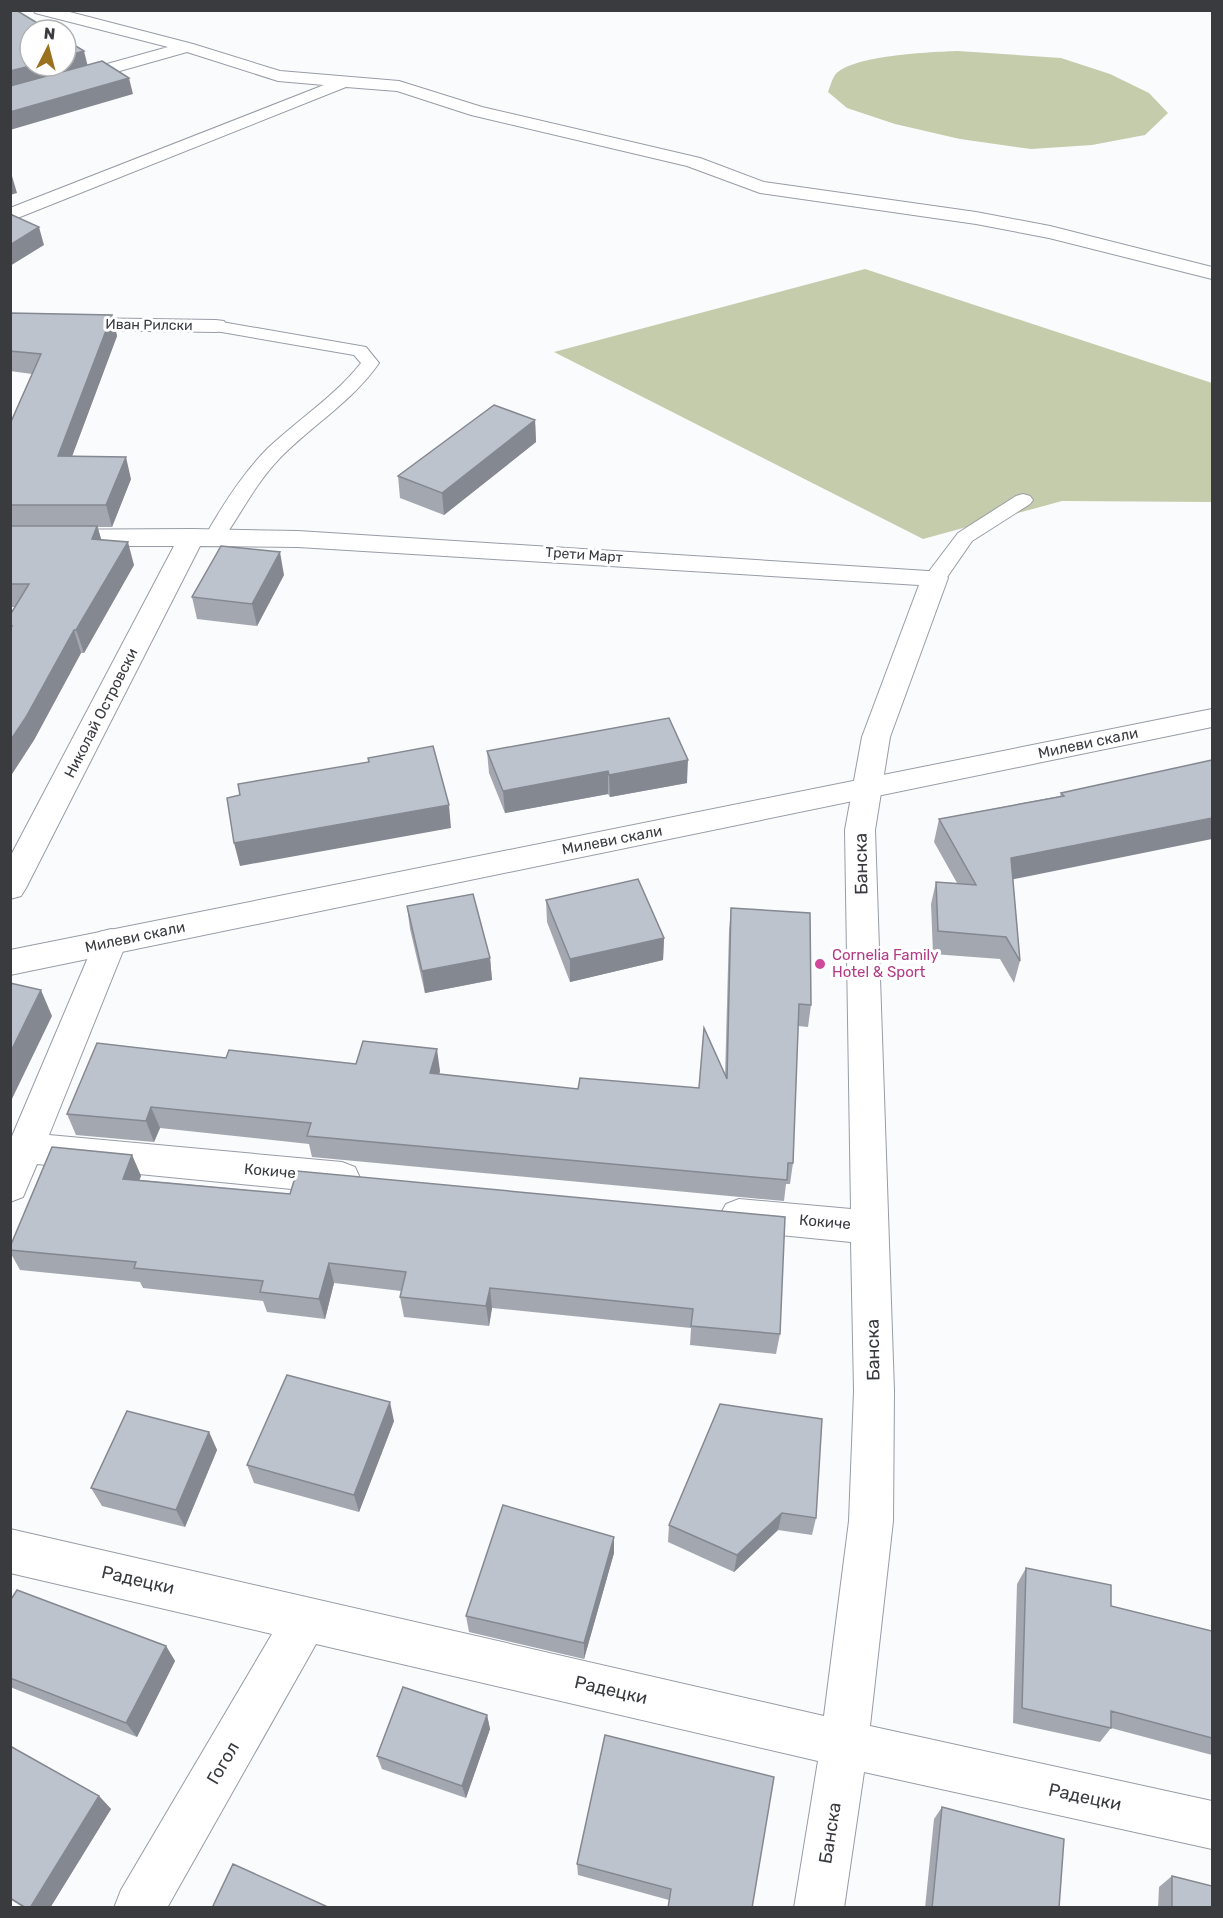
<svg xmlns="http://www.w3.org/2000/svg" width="1223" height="1918" viewBox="0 0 1223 1918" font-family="Rubik,sans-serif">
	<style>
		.green { fill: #c5ccab }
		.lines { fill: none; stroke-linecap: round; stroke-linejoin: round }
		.service-casing { stroke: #979ca6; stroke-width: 2 }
		.minor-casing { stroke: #979ca6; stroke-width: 2 }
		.tertiary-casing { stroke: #979ca6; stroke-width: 2 }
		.service { fill: #fff; fill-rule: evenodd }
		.minor { fill: #fff; fill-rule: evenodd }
		.tertiary { fill: #fff; fill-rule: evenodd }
		.wall { fill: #a3a8b0 }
		.shaded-wall { fill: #848890 }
		.building { fill: #bdc3cd; stroke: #848890; stroke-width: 1.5 }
		.hotel-dot { fill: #d1479c; stroke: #fff; stroke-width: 2 }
		.labels { text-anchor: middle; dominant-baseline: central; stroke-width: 6; stroke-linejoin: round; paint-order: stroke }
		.far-street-label { font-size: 14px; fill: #393b3f; stroke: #fff }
		.street-label { font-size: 15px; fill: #393b3f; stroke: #fff }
		.hotel-label { font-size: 15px; fill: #b23c85; stroke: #fff; text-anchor: start }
		.near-street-label { font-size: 18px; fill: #393b3f; stroke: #fff }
	</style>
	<rect width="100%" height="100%" fill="#fafbfd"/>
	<path class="green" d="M958,51L1061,58L1110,74L1149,93L1168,113L1145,135L1092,145L1031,149L960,139L895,124L847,108L828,92C830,87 832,79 835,75C851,55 932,52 958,51Z
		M865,269L1212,383V502L1062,501L923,539L554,352Z"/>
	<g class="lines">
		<defs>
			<path id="service" d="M216,321L366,347L379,363C352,402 312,425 279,459C255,484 241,514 221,542H207L204,538C222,506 242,474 268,448C299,419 335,396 361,363L354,355L210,330L207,326L210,322Z
				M1023,494L1030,496L1033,500L1030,504L972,541L943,583H927L924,578L958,533L1016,496Z"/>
			<path id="minor" d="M33,10H62L193,44L280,71L399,81L482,107L700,158L764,182L976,212L1050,226L1212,267V279L1049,238L976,224L760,193L687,166L471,115L397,91L346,87L10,221V208L324,85L278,81L187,52L10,102V91L168,47L35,13Z
				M10,317L216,320L224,321L227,326L224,331L216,332L10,329Z
				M192,529L298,531L944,572L948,578L890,737L875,830L894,1391L893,1521L870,1726L1212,1801V1849L864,1772L844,1908H794L818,1761L316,1644L167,1908H114L121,1890L272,1634L10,1573V1529L824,1716L849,1521L854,1391L851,1242L739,1231L726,1226L720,1215L726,1204L739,1199L851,1209L845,830L862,737L919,585L298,547L200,546L26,888L21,896L10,899V857L174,546H10V530Z
				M111,929L123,932L127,941L49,1135L342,1162L355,1167L360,1178L355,1189L342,1194L37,1164L23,1197L10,1202V1141L95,941L99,932Z"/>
			<path id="tertiary" d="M1212,709V727L10,975V950Z"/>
		</defs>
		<use href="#service" class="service-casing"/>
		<use href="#minor" class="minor-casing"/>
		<use href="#tertiary" class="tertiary-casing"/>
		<use href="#service" class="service"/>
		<use href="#minor" class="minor"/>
		<use href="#tertiary" class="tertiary"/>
	</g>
	<path class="wall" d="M10,313L112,315L117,336L72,456L131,479L112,527H98L101,540L134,565L84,653H81L34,740L10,777V615L15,607H10V424L32,374L10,371Z
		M535,420L536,442L444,515L400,498L398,476Z
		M284,575L257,626L197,619L192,597Z
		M487,751L687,783L610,797L608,794L505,813L489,773Z
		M1212,760L1013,879L1020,961L1014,983L1000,959L933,954L931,904L936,882L957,883L934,842L939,819L1060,796L1061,793Z
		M546,900L664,938L663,960L570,982L547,922Z
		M407,906L490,958L492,980L425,993L410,929Z
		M731,908L811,1005L808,1027L798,1026L793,1163L790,1184H786L784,1201L312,1157L309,1144L160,1128L154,1142L76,1135L67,1114L226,1058L356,1064L440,1071L439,1074L578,1089L699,1088L725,1077L729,931Z
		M132,1155L141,1176L139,1180L290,1194L297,1171L780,1334L776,1354L690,1345L691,1328L492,1308L489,1326L404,1317L400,1297L401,1291L334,1283L325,1319L267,1312L263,1301L143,1288L140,1282L20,1270L10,1252V1247Z
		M720,1404L816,1518L812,1535L778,1530L734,1572L668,1542L669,1525Z
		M394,1421L359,1512L254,1483L247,1465Z
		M209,1432L217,1450L185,1527L102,1506L91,1488Z
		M614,1537V1553L584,1659L469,1632L466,1616Z
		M1026,1568L1111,1606L1212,1631V1755L1111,1728L1100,1742L1013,1723L1017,1584Z
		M10,1601L166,1646L175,1661L137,1737L10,1687Z
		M487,1715L490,1729L466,1798L382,1769L377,1756Z
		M10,1746L99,1796L111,1809L50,1908H24L10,1899Z
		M942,1807L1059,1908H925L934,1819Z
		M577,1864L752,1908L669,1900L578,1875Z
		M1172,1876L1212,1908H1158L1159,1887Z"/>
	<path class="shaded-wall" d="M84,51L88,67L10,89V71L30,66H66V56Z
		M129,78L133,94L10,130V112Z
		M10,176H12L17,193L10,195Z
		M39,227L44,245L10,266V245Z
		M112,315L117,336L64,478L58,456Z
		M535,420L536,442L444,515L442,493Z
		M126,457L131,479L112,527L106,505Z
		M97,526L104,548L92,539Z
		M128,542L134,565L84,653L76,630Z
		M280,552L284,575L257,626L252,604Z
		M74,630L81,653L34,740L10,777V741Z
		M688,760L687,783L610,797L609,775Z
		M608,771V794L505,813L503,791Z
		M449,805L451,828L240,866L234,843Z
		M1212,818V839L1005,881L1011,858Z
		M664,938L663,960L570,982V959Z
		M490,958L492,980L425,993L422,971Z
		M41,990L52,1016L10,1103V1053Z
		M437,1049L440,1071L433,1095L430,1073Z
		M151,1107L160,1128L154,1142L146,1121Z
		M132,1155L141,1176L132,1200L123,1179Z
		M329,1263L334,1283L325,1319L319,1299Z
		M490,1288L492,1308L489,1326L486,1306Z
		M390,1402L394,1421L359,1512L354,1495Z
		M209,1432L217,1450L185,1527L176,1510Z
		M782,1513L778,1530L734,1572L737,1555Z
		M614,1537V1553L584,1659V1643Z
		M166,1646L175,1661L137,1737L126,1723Z
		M487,1715L490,1729L466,1798L462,1786Z
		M99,1796L111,1809L50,1908H30Z"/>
	<path class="building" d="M10,10H16L49,30H30V66L10,71Z
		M66,40L84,51L66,56Z
		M102,61L129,78L10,112V86Z
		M10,214L39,227L10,245Z
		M10,313L112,315L58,456L126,457L106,505H10V424L41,354L10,351Z
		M494,405L535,420L442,493L398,476Z
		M10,526H97L92,539L128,542L76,630H74L26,717L10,741V629L12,626H10V615L29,584H10Z
		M221,546L280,552L252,604L192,597Z
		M669,718L688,760L609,775L608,771L503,791L487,751Z
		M433,746L449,805L234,843L227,798L240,795L238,784L369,762L368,758Z
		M1212,760V818L1011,858L1020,961L1006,937L938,931L936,882L976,885L939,819L1064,796L1061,793Z
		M638,879L664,938L570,959L546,900Z
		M473,894L490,958L422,971L407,906Z
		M731,908L810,913L811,1005L799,1004L793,1163H788L787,1180L307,1136L311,1123L151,1107L146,1121L67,1114L97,1043L226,1058L229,1050L356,1064L363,1041L437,1049L430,1073L578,1089L580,1078L699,1088L704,1028L727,1079Z
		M10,983L41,990L10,1053Z
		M52,1147L132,1155L123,1179L290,1194L297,1171L785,1217L780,1334L691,1326L693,1309L490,1288L486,1306L400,1297L406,1272L329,1263L319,1299L260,1292L263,1281L134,1268L136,1262L10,1250V1247Z
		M287,1375L390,1402L354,1495L247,1465Z
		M720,1404L822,1419L816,1518L782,1513L737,1555L669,1525Z
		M127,1411L209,1432L176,1510L91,1488Z
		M503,1505L614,1537L584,1643L466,1616Z
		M1026,1568L1111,1585V1606L1212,1631V1738L1111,1711V1728L1022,1708Z
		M17,1590L166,1646L126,1723L10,1678V1601Z
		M403,1687L487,1715L462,1786L377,1756Z
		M605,1735L774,1777L752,1908H668L671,1889L577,1864Z
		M10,1746L99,1796L30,1908H26L10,1898Z
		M942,1807L1064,1839L1059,1908H932Z
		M233,1864L330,1908H212Z
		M1172,1876L1212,1886V1908H1172Z"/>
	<circle class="hotel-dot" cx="820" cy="964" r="6"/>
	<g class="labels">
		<g class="far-street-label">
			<text transform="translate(149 325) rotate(1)">Иван Рилски</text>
			<text transform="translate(584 555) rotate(4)">Трети Март</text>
		</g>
		<g class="street-label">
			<text transform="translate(101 713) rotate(-63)">Николай Островски</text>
			<text transform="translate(1088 743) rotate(-12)">Милеви скали</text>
			<text transform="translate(612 840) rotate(-11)">Милеви скали</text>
			<text transform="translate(135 937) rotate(-12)">Милеви скали</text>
			<text transform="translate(270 1171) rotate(5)">Кокиче</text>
			<text transform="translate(825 1222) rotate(5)">Кокиче</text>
		</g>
		<g class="hotel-label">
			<text x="832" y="955">Cornelia Family<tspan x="832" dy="17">Hotel &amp; Sport</tspan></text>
		</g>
		<g class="near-street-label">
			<text transform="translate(861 864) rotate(-91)">Банска</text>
			<text transform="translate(873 1350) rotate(-91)">Банска</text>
			<text transform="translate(138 1580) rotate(13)">Радецки</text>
			<text transform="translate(611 1690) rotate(13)">Радецки</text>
			<text transform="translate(223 1763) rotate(-60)">Гогол</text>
			<text transform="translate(1085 1797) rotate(12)">Радецки</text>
			<text transform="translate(830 1833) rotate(-81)">Банска</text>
		</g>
	</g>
	<rect width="1223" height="1918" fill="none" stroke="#393b3f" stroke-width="24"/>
	<g transform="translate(48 48) rotate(6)"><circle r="28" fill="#ffffff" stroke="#b0b1b2" stroke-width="1.5"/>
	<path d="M0-4.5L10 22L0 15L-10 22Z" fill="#9a711e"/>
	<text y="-9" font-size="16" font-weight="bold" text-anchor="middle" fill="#393b3f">N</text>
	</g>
</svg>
